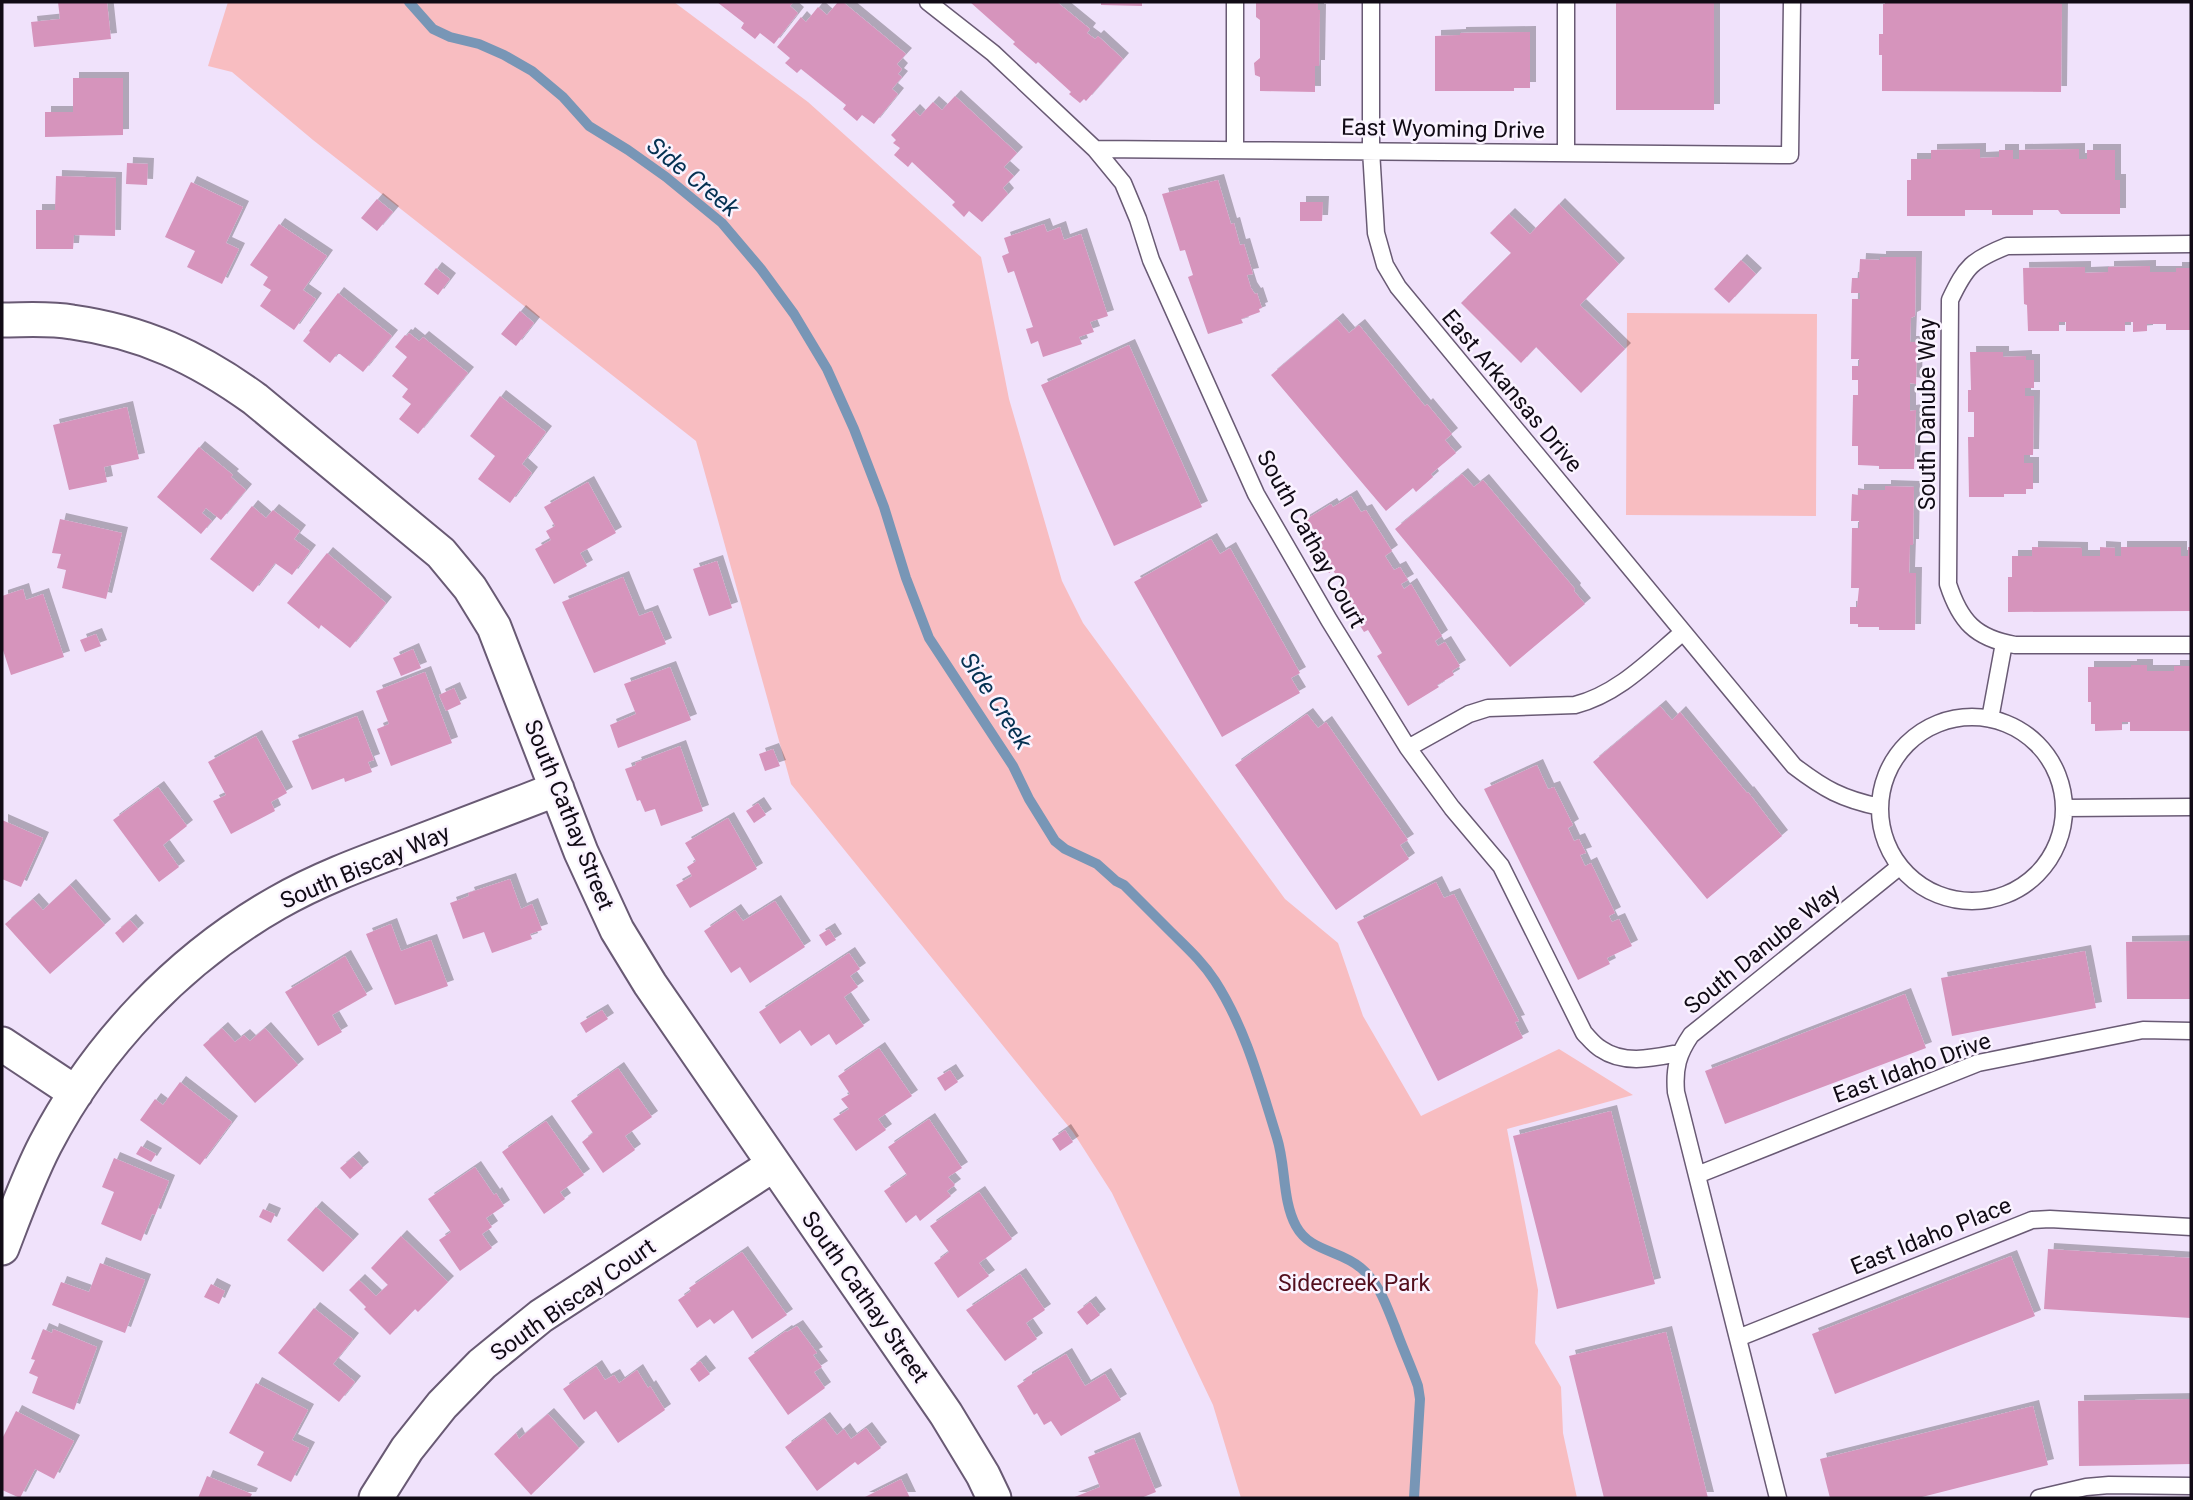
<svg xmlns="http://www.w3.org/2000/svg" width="2193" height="1500" viewBox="0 0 2193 1500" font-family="Roboto,sans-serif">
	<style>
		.green { fill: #f8bdc1 }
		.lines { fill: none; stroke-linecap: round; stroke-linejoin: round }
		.stream { stroke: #7896b6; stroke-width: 10 }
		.building { fill: #d694bc; filter: url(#shadow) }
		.lane-casing { stroke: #695a74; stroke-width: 19 }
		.street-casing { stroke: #695a74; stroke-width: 37 }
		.lane { stroke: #fff; stroke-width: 16 }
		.street { stroke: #fff; stroke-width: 33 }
		.labels { text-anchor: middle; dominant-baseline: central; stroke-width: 5; stroke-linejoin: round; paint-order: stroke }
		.street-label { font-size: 23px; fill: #110b15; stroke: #faf3ff }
		.park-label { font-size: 23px; fill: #530e1d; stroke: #faf3ff }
		.water-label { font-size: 24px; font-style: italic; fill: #053152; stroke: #faf3ff }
	</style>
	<defs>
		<filter id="shadow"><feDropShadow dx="6" dy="-6" stdDeviation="0" flood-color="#0004"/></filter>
	</defs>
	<rect width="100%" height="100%" fill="#f0e2fb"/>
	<path class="green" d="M228,2H674L808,102L981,257L1009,399L1062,581L1083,623L1285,899L1338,943L1363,1016L1421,1116L1559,1049L1633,1095L1507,1129L1538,1290L1535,1343L1561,1387L1563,1433L1577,1498H1241L1213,1405L1112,1193L1073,1132L791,784L696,441L313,140L232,72L208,66Z
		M1627,313L1817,314L1816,516L1626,515Z"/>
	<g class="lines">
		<path class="stream" d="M409,2L433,29L450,37L479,44L504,55L532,71L563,97L589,126L628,150L666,177L722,223L761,269L794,314L827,369L854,429L884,507L906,578L929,638L1013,766L1029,799L1055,841L1065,849L1097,864L1116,881L1124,885C1139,900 1154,915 1169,930C1186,947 1202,961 1215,981C1246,1029 1260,1084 1277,1138C1286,1166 1282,1200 1296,1226C1310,1252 1341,1250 1361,1268C1380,1284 1386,1305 1395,1327C1402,1347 1411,1366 1418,1386L1420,1399L1414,1498"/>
	</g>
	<path class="building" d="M58,2H107L111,39L34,47L31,22L60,19Z
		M717,2H794L790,6L798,13L774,44L760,33L755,39L741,28L744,23Z
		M838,2H843L906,54L897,64L902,69L898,74L902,77L892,89L898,94L874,124L862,115L857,121L843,109L846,105L801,69L797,73L785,63L790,58L777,47L801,17L806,22L818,7L827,15Z
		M970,2H1057L1090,29L1087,33L1095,39L1098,36L1123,59L1086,101L1084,99L1080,103L1069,94L1071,92L1038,62L1036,64L1013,44L1015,42Z
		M1101,2H1142V6L1101,5Z
		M1256,2H1318V10H1320L1319,66H1315V92L1260,91V77L1255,75L1254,63L1260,58V20L1256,17Z
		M1616,2H1714V110H1616Z
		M1885,2H2060V4H2062L2061,92L1882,91V55H1879V34H1883V4H1885Z
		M1530,32V88H1514V91H1435V36L1460,35V33Z
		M73,78H123V135L45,137V112H73Z
		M955,96L1017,153L1004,167L1014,176L1003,188L1008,194L982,222L969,211L964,217L952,205L955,202L912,162L908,167L894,155L900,148L893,143L896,140L891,135L914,110L920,116L933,102L942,110Z
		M1980,149V158L1999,157V150H2013V159H2019V150L2079,149V159H2087V150H2115V180H2120V214H2061L2058,210H2033V215H1992V210H1965V216H1907V180H1911V159H1931V150Z
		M127,163L148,164L147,185L126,184Z
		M56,176L116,178L115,236L74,235L73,249H36V210H55Z
		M1218,180L1231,224L1234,223L1240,245L1244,244L1253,274L1247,275L1251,288L1255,294L1257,293L1262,308L1259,309L1260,312L1241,319L1243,323L1208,334L1188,277L1193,275L1185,250L1180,251L1162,194Z
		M191,182L243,207L226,243L239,249L222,284L187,267L195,251L165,237Z
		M377,199L393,212L377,231L361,218Z
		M1300,202H1323L1322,221H1300Z
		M1559,204L1619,264L1580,305L1625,349L1581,393L1536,347L1521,363L1461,303L1511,253L1490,233L1509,214L1530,234Z
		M279,224L327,256L303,290L316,299L294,330L260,306L271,290L263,285L268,277L250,265Z
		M1044,224L1047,232L1060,227L1064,240L1081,234L1108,316L1090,322L1094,332L1079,337L1082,344L1043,357L1038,341L1031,344L1026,329L1033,327L1014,271L1008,273L1002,256L1009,253L1004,238Z
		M1880,257H1916L1915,316L1911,318L1910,342H1917L1916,384L1910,383V411L1916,410L1914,469H1879V466L1858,465V446H1852L1853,395H1858V380H1852V366H1859V359H1851L1852,299H1860V293H1851L1852,278H1859L1860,259L1880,260Z
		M1741,260L1756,274L1729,303L1714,289Z
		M2150,266V272H2176V268H2191V330H2166V324H2147V331L2133,332V322H2125V331H2066V322H2059V331H2028L2027,305L2024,304L2023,268L2085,267V273L2108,272V267Z
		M436,268L450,279L438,295L424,284Z
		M338,293L392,336L363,372L340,354H337L330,363L303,341L310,332L309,331Z
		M520,311L534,323L516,346L501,334Z
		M1337,319L1349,333L1359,325L1425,406L1427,404L1452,434L1445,440L1456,453L1431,474L1433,477L1416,492L1413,488L1386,511L1271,375Z
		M409,333L419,341L423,337L468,373L418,434L399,419L411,404L402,397L408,389L392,376L407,357L395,347L405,335L407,336Z
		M1129,345L1202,507L1114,546L1041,385Z
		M1970,352H2003V357L2026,356V360H2034V388H2025V396H2034L2033,455H2024V463H2033V489H2026V494H2004V497H1969L1968,437H1974V412H1968V390H1971Z
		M500,396L546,432L522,464L532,473L510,503L478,479L495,456L470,436Z
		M127,407L139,459L104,467L107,482L69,490L53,425Z
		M199,447L233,475L231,477L246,490L221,520L206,508L202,513L212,521L201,534L157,497Z
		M1462,474L1474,487L1483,480L1575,589L1574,591L1585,604L1510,667L1395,529Z
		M588,482L616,533L580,553L587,566L554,584L535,549L551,540L546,531L555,526L544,507Z
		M1885,486L1914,487L1913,545H1910L1909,573H1916L1915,630H1879V627H1858V624H1850V607H1857L1859,588H1851L1852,528H1859V521H1851L1852,494L1858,495V490H1885Z
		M1351,496L1361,512L1366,510L1392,551L1385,556L1394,570L1400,567L1408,580L1401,584L1404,589L1411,584L1442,636L1435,641L1438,646L1445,642L1460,666L1452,671L1454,675L1437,685L1439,687L1408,706L1377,656L1382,653L1368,630L1364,632L1342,597L1347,594L1333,570L1329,573L1300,523L1331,504L1333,507Z
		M252,506L266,518L273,510L300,531L294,539L310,551L292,575L275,563L253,592L210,559Z
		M60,519L122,533L106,599L62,588L66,570L57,568L61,554L52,553Z
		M1211,539L1220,554L1230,548L1300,673L1291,678L1300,693L1222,737L1134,582Z
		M2032,547L2082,548V556H2100V547L2115,548V556H2121V547H2181V556H2188V547H2191V611L2008,612V577H2012V556H2032Z
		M327,553L386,603L350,648L321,625L319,629L287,603Z
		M717,561L732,608L709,616L693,569Z
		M623,577L639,616L652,611L666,644L594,673L562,602Z
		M23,589L26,600L43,594L64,657L11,675L2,647V596Z
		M96,634L101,646L85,652L80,640Z
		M413,649L421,668L401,676L393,658Z
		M2131,665H2147V671H2174V666H2191L2190,731H2130V722H2122V730L2095,731V724H2091V702H2088V667H2131Z
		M670,667L691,720L618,748L610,725L636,714L624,684Z
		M425,672L452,743L391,766L377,729L389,724L376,691Z
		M454,688L461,704L446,711L439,695Z
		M1660,706L1672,720L1680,712L1747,793L1748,792L1782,836L1707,899L1593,762Z
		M1307,714L1318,728L1326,722L1408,840L1400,845L1409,859L1336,910L1235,765Z
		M357,716L374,760L368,762L372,772L345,782L344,778L312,790L292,741Z
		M256,736L287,793L271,802L275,811L231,834L213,801L226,795L208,762Z
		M680,746L703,811L661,826L655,809L645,812L640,800L637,801L625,769L636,765L635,763Z
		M773,749L780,766L765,771L759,754Z
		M1537,765L1548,789L1554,787L1573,825L1568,828L1574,841L1579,839L1586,853L1580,855L1585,866L1591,863L1615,913L1609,916L1612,922L1619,919L1632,946L1607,958L1610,964L1578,980L1484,789Z
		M158,787L187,826L163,845L179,867L159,882L113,820Z
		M758,803L766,815L754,823L746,811Z
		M728,818L757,869L690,908L676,885L692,876L687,867L696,861L685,843Z
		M2,820L43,838L21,887L2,879Z
		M510,879L521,909L532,904L542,930L530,934L532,939L492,953L484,932L463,939L450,903L469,896L468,893Z
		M1436,882L1444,898L1454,894L1519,1021L1515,1022L1523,1038L1438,1081L1357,922Z
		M70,885L105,925L50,974L5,924L33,899L43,910Z
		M775,901L805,947L750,983L740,967L731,973L704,931L735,910L743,921Z
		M130,920L138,929L123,943L115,933Z
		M391,924L401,951L431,940L448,986L395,1005L366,934Z
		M829,929L836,940L826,946L819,935Z
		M2191,941V999H2127L2126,942Z
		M2085,951L2096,1008L1952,1036L1941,978Z
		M849,953L860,969L850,976L858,987L844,997L864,1026L836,1045L829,1034L811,1046L800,1030L780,1044L759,1012Z
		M345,956L367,995L332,1015L342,1032L318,1046L285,992Z
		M1905,994L1926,1048L1725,1124L1705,1071Z
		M602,1010L608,1019L586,1033L580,1023Z
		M222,1028L235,1042L244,1035L250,1041L265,1028L298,1065L255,1103L203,1045Z
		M879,1048L912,1096L878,1119L886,1130L856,1151L833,1119L849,1109L841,1099L850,1094L838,1076Z
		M618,1068L652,1117L625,1136L635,1150L603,1173L582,1142L593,1133L571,1101Z
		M950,1070L958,1082L945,1091L937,1078Z
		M180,1082L232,1122L200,1165L140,1120L155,1099L163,1105Z
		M1611,1111L1655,1284L1557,1309L1513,1136Z
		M929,1119L962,1168L948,1177L955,1185L947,1191L951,1196L920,1221L916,1215L906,1223L884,1191L907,1175L888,1147Z
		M546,1121L584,1175L560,1192L565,1199L544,1214L502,1152Z
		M1065,1130L1073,1142L1060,1151L1052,1139Z
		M141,1146L156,1154L151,1162L136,1154Z
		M353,1157L363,1168L350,1179L340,1168Z
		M114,1158L169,1181L155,1215L152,1214L141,1241L101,1224L114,1192L102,1187Z
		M475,1167L494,1195L496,1193L504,1206L486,1218L492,1227L482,1234L492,1248L460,1271L439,1240L451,1232L428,1199Z
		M979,1192L1012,1239L979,1263L989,1276L958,1298L934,1263L949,1252L930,1226Z
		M316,1207L353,1240L323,1272L287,1240Z
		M263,1209L275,1214L271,1223L259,1217Z
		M401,1236L448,1282L418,1312L415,1309L390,1335L364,1309L366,1307L349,1290L359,1280L376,1296L388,1285L371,1268Z
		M2048,1249L2191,1258V1318L2044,1309Z
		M742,1252L787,1315L752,1339L733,1310L714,1324L710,1319L697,1328L678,1300L691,1291L689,1288Z
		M2011,1256L2035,1316L1835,1394L1812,1334Z
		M100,1263L145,1280L125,1333L52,1305L61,1282L89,1292Z
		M1020,1274L1045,1310L1026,1323L1037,1339L1005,1361L966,1310Z
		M211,1284L225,1291L219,1304L204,1297Z
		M1090,1302L1100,1315L1087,1325L1077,1312Z
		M314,1308L353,1339L333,1364L355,1382L339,1402L278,1353Z
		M797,1326L817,1353L813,1355L822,1367L814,1372L825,1388L788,1415L748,1358L786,1331L787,1332Z
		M43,1329L52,1333L53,1329L97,1347L74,1410L32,1393L38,1377L29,1373L35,1360L31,1359Z
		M1666,1332L1708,1498H1604L1569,1356Z
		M1066,1354L1085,1386L1105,1374L1121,1400L1061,1436L1051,1421L1044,1425L1037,1413L1034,1415L1017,1386L1026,1380V1378Z
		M700,1361L710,1374L699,1382L690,1369Z
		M596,1366L605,1380L614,1375L619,1383L637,1370L648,1388L650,1386L665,1410L618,1443L596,1411L584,1420L563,1389Z
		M256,1383L308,1410L292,1440L309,1448L291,1482L257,1465L264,1452L229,1433Z
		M2191,1399V1464L2079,1466L2078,1401Z
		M2033,1406L2048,1465L1918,1498H1830L1820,1459Z
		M16,1411L74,1441L54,1479L35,1469L20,1498L2,1490V1439Z
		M548,1414L579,1448L531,1495L494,1454L516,1433L519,1439Z
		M824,1418L837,1435L844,1429L851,1439L866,1428L881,1448L858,1465L855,1462L817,1491L785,1447Z
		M1134,1438L1156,1492L1141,1498H1072L1100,1487L1088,1457Z
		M207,1476L252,1494L250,1498H198Z
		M901,1479L910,1498H863Z"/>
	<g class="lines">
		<defs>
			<path id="lane" d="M928,2L993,53L1095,149L1123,183L1138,219L1151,260L1256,494L1329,620L1408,748L1452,808L1501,866L1584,1033C1589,1038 1594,1045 1601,1049C1624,1065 1653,1058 1679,1053
				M1371,2V150L1376,233L1385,265L1398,287L1794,766C1824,789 1842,799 1880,807
				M1095,149L1790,155L1792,2
				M1235,150V2
				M1566,153V2
				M2191,244L2007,246C1972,260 1966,266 1950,300L1948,584C1960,621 1975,638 2015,645H2191
				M1880 809a92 92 0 1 1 184 0a92 92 0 1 1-184 0Z
				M1990,719L2004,643
				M1408,748L1469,714L1488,708L1575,705C1618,694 1649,661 1682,633
				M2064,808L2191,807
				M1697,1175L1978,1063L2143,1030L2191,1031
				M1738,1338L2032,1220L2050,1219L2191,1227
				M1778,1498L1676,1092C1674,1068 1678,1054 1691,1035L1899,867
				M2039,1498L2086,1487L2109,1485L2191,1486"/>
			<path id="street" d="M2,320C25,320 49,318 72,322C143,332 197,357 255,399L441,553L470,588L494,627L581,852L617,930L650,984L946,1414L983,1475L994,1498
				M2,1044L76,1093
				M2,1248C15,1214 28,1178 45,1145C97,1045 179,959 277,903C317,880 360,864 403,848C455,828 506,809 557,789
				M376,1498L407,1449L442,1405L482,1364L541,1316L773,1165"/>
		</defs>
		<use href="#lane" class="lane-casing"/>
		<use href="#street" class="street-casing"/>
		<use href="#lane" class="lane"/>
		<use href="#street" class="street"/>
	</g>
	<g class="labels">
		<g class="street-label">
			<text transform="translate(1443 129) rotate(1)">East Wyoming Drive</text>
			<text transform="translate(1512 391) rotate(50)">East Arkansas Drive</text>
			<text transform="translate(1927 414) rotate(-90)">South Danube Way</text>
			<text transform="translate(1311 539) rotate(61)">South Cathay Court</text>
			<text transform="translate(569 815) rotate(68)">South Cathay Street</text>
			<text transform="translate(365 867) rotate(-23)">South Biscay Way</text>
			<text transform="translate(1762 949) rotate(-39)">South Danube Way</text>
			<text transform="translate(1912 1068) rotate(-20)">East Idaho Drive</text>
			<text transform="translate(1931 1236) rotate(-22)">East Idaho Place</text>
			<text transform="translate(865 1297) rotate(55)">South Cathay Street</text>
			<text transform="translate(573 1300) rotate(-35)">South Biscay Court</text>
		</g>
		<g class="park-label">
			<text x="1354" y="1283">Sidecreek Park</text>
		</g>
		<g class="water-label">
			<text transform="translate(693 177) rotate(39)">Side Creek</text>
			<text transform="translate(996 701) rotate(57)">Side Creek</text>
		</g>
	</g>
	<rect width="2193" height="1500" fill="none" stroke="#110b15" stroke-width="7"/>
</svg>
